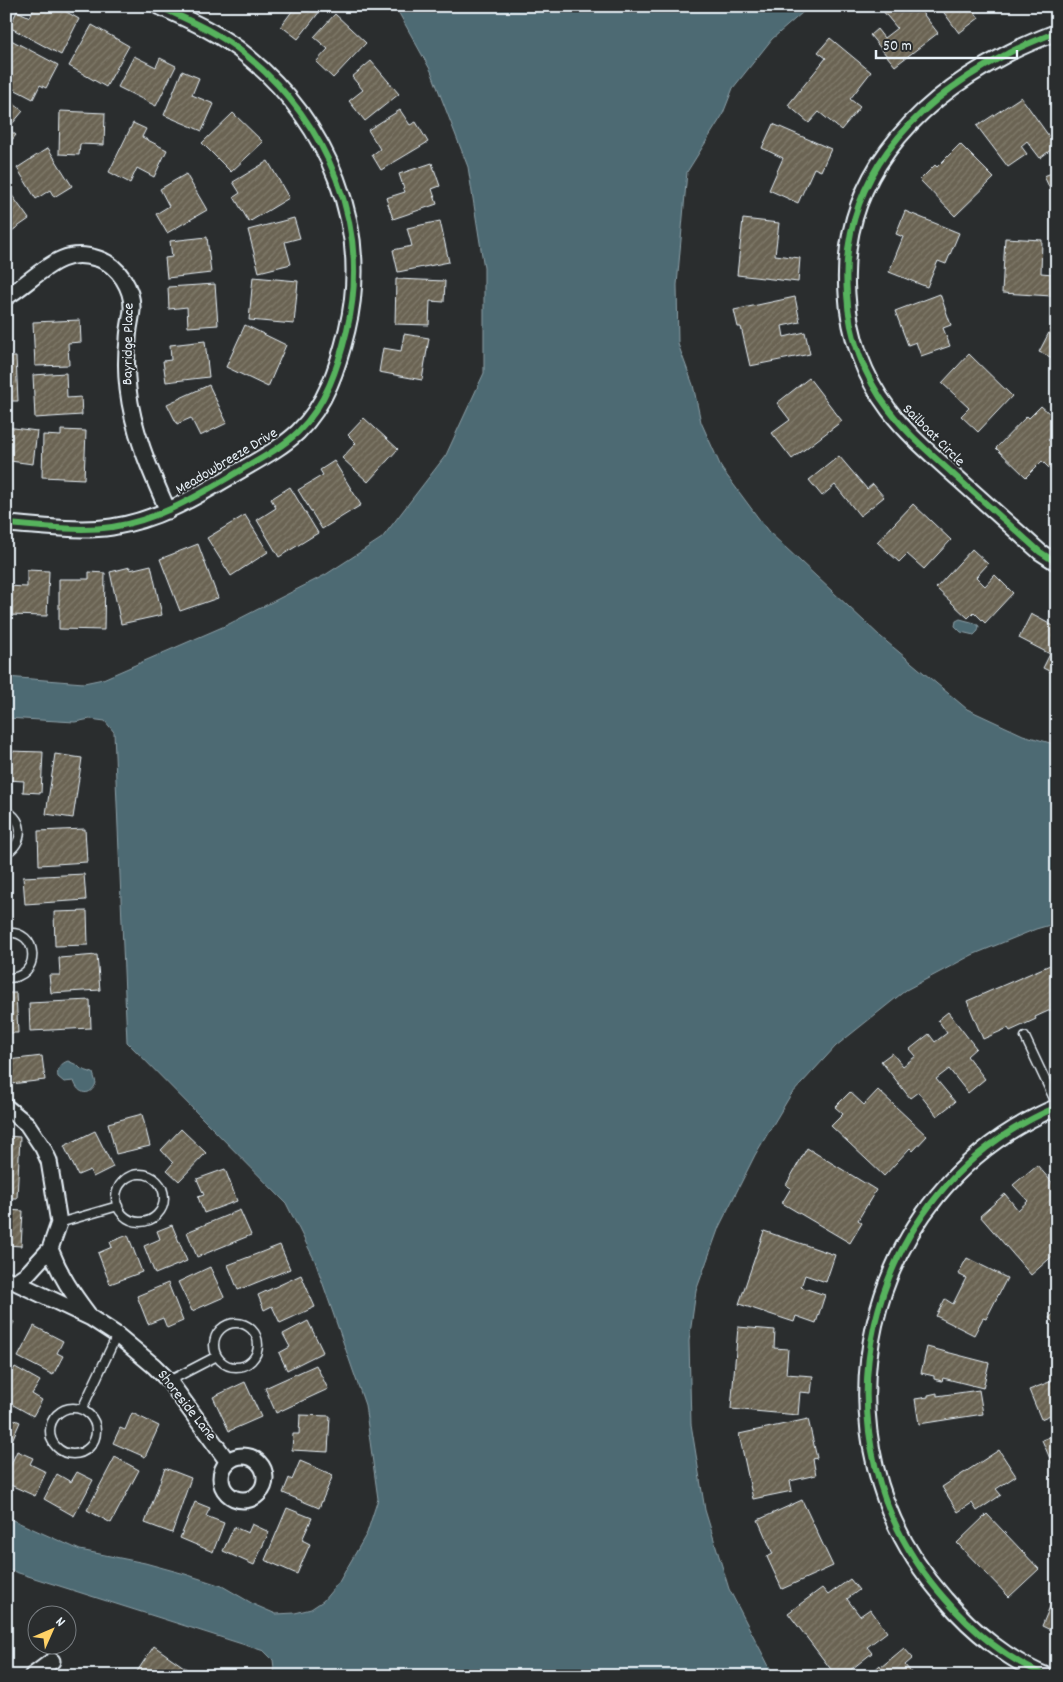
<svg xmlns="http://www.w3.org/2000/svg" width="1063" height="1682" viewBox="0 0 1063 1682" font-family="Dekko,sans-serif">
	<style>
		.water { fill: #4e6a73; stroke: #8ca0a8 }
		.building { fill: url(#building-hatch); stroke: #e8f1f8 }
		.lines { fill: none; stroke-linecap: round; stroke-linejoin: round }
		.service-casing { stroke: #e8f1f8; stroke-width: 11 }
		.minor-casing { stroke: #e8f1f8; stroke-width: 19 }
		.service { stroke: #2a2d2e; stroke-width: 8 }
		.minor { stroke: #2a2d2e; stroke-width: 15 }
		.cycleway-casing { stroke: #2a2d2e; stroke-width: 9 }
		.cycleway { stroke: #56b35d; stroke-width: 6 }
		.labels { text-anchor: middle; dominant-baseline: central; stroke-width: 4; stroke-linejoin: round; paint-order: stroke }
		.street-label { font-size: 15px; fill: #e8f1f8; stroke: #2a2d2e }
	</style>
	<defs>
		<pattern id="building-hatch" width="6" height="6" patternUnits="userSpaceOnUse" patternTransform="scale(1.25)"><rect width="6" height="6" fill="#6b6453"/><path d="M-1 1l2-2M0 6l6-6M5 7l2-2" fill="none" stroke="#807b6c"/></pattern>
	</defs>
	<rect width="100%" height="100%" fill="#2a2d2e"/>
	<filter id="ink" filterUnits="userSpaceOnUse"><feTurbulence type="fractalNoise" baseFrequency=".02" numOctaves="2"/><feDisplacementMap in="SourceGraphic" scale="10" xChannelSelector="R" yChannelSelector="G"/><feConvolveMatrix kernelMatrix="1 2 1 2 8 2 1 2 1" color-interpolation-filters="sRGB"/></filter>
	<g filter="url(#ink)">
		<path class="water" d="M395,6H810L772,39L733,88L722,116L687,172L677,285L678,344L693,385L701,422L722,469L768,531L881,637L967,709L1023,735L1057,745V923L1036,929L972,955L906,990L836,1046L790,1096L755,1155L719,1227L696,1291L689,1341L691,1424L705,1510L729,1589L774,1676H275L273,1660L264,1651L6,1569V1517L80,1550L145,1563L185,1574L222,1586L255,1605L276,1614L295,1613L311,1609L323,1601L339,1582L367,1533L378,1499L365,1405L315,1261L286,1203L127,1042L114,732L105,721L90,719L75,722L6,718V677L84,683L103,679L227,625L325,575L382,538L446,455L484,373V268L468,167L431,71Z
			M960,619L975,623L979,626L978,631L974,635L961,632L955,626L956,621Z
			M68,1061L77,1065L81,1069L93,1073L96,1083C91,1097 78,1095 74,1081L64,1082L58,1077C56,1070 61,1063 68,1061Z"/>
		<path class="building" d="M35,6H56L79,19L61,55L9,27L17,11L30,17Z
			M289,6H324L298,39L281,26L293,10Z
			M887,6H917L938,33L895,66L870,35L877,29L884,38L897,28L882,10Z
			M939,6H970L979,18L959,33Z
			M335,14L366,43L333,78L316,62L328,49L314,37Z
			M92,25L129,46L106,87L69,66Z
			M830,38L871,72L850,99L860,107L841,130L819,112L809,123L788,105L826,58L818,52Z
			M11,40L58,65L46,88L40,85L33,99L6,85V48Z
			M134,56L156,67L160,58L176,66L156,106L118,87Z
			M371,61L399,94L365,121L349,101L363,90L352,77Z
			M182,71L199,78L192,95L214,104L202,131L164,115Z
			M1021,97L1056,146L1040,158L1027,141L1021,146L1027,154L1008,167L977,126Z
			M6,98L23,111L8,129L16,135L6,147Z
			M400,110L410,125L416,122L428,142L381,170L372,155L380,149L368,130Z
			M60,111L105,113L104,145L80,144L79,155L59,154Z
			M233,113L263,142L231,172L202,143Z
			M133,123L146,129L142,137L167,150L154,177L137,168L130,183L109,172Z
			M773,124L831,149L821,171L814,168L798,203L769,190L783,158L762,148Z
			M960,144L994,178L955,216L920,180L935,165L937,167Z
			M48,148L72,186L54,197L50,190L36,199L17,168Z
			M268,161L289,198L249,222L234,197L240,193L233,182Z
			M432,163L440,186L432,189L437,204L393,219L386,198L405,192L399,174Z
			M1057,171V204L1044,176Z
			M186,174L207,210L167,233L156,214L169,206L160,189Z
			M6,187L29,219L6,235Z
			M905,211L959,233L946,264L938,261L927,287L889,272L903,237L896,234Z
			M294,218L300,238L285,242L291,264L259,272L248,230Z
			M743,219L779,223L775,255L800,258L798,282L737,275Z
			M440,221L449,262L398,272L393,250L412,246L407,228Z
			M207,237L211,273L167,278L165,258L172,257L170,241Z
			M1005,238L1042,240L1041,273L1053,274L1052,296L1002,293Z
			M253,277L298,281L294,324L249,320Z
			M396,279L445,281L444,302L430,301L429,325L395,324Z
			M215,284L218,325L188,327L187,307L169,309L168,287Z
			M940,294L951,325L943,328L950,346L921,356L916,342L908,345L895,311Z
			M795,297L800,322L782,326L784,337L805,332L810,354L750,366L741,327H738L734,310Z
			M1056,319H1057V360L1039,352Z
			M80,320L81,342L68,343L69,365L35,366L33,322Z
			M245,325L286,345L268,387L226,367Z
			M404,334L429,338L422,380L379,372L383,348L401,351Z
			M205,341L209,377L166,382L163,361L171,360L170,345Z
			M969,354L1012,396L978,432L961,416L969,408L942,383Z
			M6,357H16L18,401H6Z
			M66,373L67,398L81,397L82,415L35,418L33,375Z
			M809,378L842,421L792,459L772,433L790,420L777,403Z
			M209,385L227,423L200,436L191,418L177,424L167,404Z
			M1041,406L1057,420V430L1048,440L1057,449V462L1050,469L1042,461L1026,477L996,448L1027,416L1029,418Z
			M364,418L398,449L368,482L342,458L356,443L348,435Z
			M6,427L37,431L33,464L10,461L9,476L6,475Z
			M61,430L86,431L84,479L42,477L43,435L61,436Z
			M839,456L867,489L873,484L884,497L860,516L835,485L822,496L809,480Z
			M334,461L361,505L322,529L298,490L323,475L320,470Z
			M1057,485V500L1050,496Z
			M290,487L318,533L279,557L257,520L276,508L271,499Z
			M913,504L951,540L924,569L907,554L899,562L877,542Z
			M245,515L268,552L231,576L207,538Z
			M198,544L218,598L180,611L160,559Z
			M972,549L988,564L976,577L985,586L995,575L1013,593L985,623L974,612L968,618L936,588Z
			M151,565L162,615L121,624L110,572L130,567V570Z
			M27,570L49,571L47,616L6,615V586L27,587Z
			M89,572L105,573L104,630L59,629V579H89Z
			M1031,614L1057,628V675L1043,668L1050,654L1019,638Z
			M8,751L43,752L41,793L23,792L24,781L7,780Z
			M55,754L82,758L73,818L46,814Z
			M85,829L87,862L39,865L38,831Z
			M84,874L86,900L25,904L23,877Z
			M6,883L8,915H6Z
			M87,911L88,945L55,946L54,912Z
			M97,955L100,990L51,993L49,975H60L59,958Z
			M1057,962V1007L1035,1017L1036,1019L1010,1031L1008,1028L983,1039L967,1001Z
			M6,993H16L18,1033H6Z
			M90,1000L91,1028L30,1031L29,1003Z
			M948,1012L976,1048L967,1056L985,1079L968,1093L949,1069L936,1079L955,1102L937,1116L918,1092L910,1098L881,1061L892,1053L903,1066L916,1056L910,1049L929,1034L935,1042L947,1033L938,1020Z
			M42,1056L45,1080L11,1084L8,1060Z
			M878,1090L927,1136L913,1151L910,1148L884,1176L831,1126L843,1114L835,1107L850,1092L864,1105Z
			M142,1114L150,1146L116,1154L108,1123Z
			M181,1129L206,1153L179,1181L167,1170L173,1163L161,1150Z
			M95,1131L113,1167L93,1177L90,1170L78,1175L64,1146Z
			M6,1136L20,1137L17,1198H6Z
			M807,1148L876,1190L858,1220L862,1223L850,1243L782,1203L791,1188L786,1185Z
			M1037,1165L1057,1188V1252L1031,1275L980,1216L1005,1194L1018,1210L1028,1201L1013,1185Z
			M225,1169L237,1201L204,1213L198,1197L204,1195L197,1179Z
			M6,1210L23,1211L21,1246L6,1245Z
			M240,1210L251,1235L197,1257L187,1232Z
			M172,1225L187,1261L155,1274L144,1246L160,1239L157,1231Z
			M764,1231L835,1255L826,1282L805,1275L801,1287L825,1295L816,1323L796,1316L794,1322L739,1304Z
			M128,1235L142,1272L110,1284L98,1253L112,1247L110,1242Z
			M280,1245L290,1269L238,1290L228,1265Z
			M967,1258L1007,1278L986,1319L983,1318L974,1335L936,1316L945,1299L953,1304L966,1278L958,1274Z
			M210,1267L224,1297L192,1311L178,1282Z
			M301,1275L315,1307L280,1323L272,1306L264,1310L258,1295Z
			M168,1283L183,1321L167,1328L163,1318L148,1324L137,1296Z
			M1057,1311V1326L1049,1318Z
			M6,1318L14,1322L6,1338Z
			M308,1321L323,1352L287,1370L279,1353L290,1347L283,1334Z
			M34,1326L63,1341L57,1353L63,1356L53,1375L18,1357Z
			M738,1327L775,1330L774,1348L788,1349L786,1374L813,1376L811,1393L800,1392L798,1415L731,1409Z
			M927,1347L989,1363L983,1388L943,1378L942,1381L934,1379V1376L921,1373Z
			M316,1365L328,1389L276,1413L265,1388Z
			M15,1367L40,1381L32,1394L42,1400L33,1416L6,1401V1382Z
			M1057,1379V1412L1041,1419L1029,1390Z
			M245,1382L261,1417L229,1431L213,1397Z
			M979,1390L983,1414L919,1424L915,1399L928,1397V1395L937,1393V1396Z
			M132,1413L159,1426L145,1457L113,1443L120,1428L125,1430Z
			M300,1415L330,1416L328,1452L292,1450L293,1434H299Z
			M6,1416L20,1422L6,1454Z
			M808,1419L817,1458L813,1459L816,1475L790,1481L792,1491L753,1499L739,1434Z
			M1057,1434V1467L1054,1468L1042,1440Z
			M999,1450L1016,1476L996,1489L1001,1495L977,1511L972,1503L958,1512L942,1487Z
			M17,1451L33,1458L30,1464L46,1472L35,1496L6,1483V1476Z
			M115,1457L139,1470L111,1523L87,1510Z
			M300,1461L333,1475L319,1508L283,1493L289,1478L292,1480Z
			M165,1468L191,1478L172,1533L145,1523Z
			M77,1472L93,1480L74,1516L44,1499L57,1474L71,1482Z
			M802,1500L833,1566L782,1589L767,1557L773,1554L758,1520Z
			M195,1502L210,1508L206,1516L224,1523L213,1552L180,1538Z
			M287,1508L312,1518L302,1540L310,1544L297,1574L265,1560Z
			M987,1514L1039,1569L1009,1597L957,1543Z
			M252,1524L269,1532L254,1565L223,1551L234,1527L248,1533Z
			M850,1579L859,1590L847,1599L860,1616L870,1609L887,1632L867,1647L872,1653L843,1676H836L788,1613L822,1588L828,1595Z
			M1053,1599L1057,1601V1633L1042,1626Z
			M154,1646L191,1672L188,1676H134Z
			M904,1648L913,1658L905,1665L914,1676H868L880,1665L881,1667Z"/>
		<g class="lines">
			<defs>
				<path id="service" d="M6,811C25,819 24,844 6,853
					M6,933C39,928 43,979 6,978
					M1025,1037L1057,1105
					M116 1198a24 24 0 1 1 48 0a24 24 0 1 1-48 0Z
					M59,1223L118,1206
					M214 1345a22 22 0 1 1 44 0a22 22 0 1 1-44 0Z
					M169,1381L217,1356
					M50 1431a23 23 0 1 1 46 0a23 23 0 1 1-46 0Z
					M82,1409L117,1335"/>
				<path id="minor" d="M1057,32C1039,39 1021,46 1005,55C911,104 839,182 847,294C849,336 864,377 889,410C907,434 931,454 953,474C982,500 1011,526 1040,552L1057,563
					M6,297C25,286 42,267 62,259C74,254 87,255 99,259C119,266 133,289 132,310C131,320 128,330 128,340C126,356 126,373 128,389C133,433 151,472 168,511
					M6,524C41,526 77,532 112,527C157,520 192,499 231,476C254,462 279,450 298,432C326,405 338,367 347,330C372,226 327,122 247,56C221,34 189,20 158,6
					M6,1107L27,1124L43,1148L49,1161L59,1223L50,1249L28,1273L15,1282
					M50,1249C60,1275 72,1293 88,1314
					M6,1279L15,1282L91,1318L117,1335L154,1366L169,1381L228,1462
					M221 1478a22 22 0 1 1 44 0a22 22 0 1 1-44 0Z
					M32,1676L52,1661
					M1047,1676C1008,1660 972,1631 945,1599C804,1441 861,1189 1057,1107"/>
			</defs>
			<use href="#service" class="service-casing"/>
			<use href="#minor" class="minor-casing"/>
			<use href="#service" class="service"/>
			<use href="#minor" class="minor"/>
			<defs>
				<path id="cycleway" d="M1057,32C1039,39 1021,46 1005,55C911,104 839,182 847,294C849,336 864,377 889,410C907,434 931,454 953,474C982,500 1011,526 1040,552L1057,563
					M6,524C41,526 77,532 112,527C157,520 192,499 231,476C254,462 279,450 298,432C326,405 338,367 347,330C372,226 327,122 247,56C221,34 189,20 158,6
					M1047,1676C1008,1660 972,1631 945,1599C804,1441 861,1189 1057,1107"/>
			</defs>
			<use href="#cycleway" class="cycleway-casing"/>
			<use href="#cycleway" class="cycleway"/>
		</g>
	</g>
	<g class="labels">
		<g class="street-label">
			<text transform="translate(129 344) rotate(-89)">Bayridge Place</text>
			<text transform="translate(933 436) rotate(45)">Sailboat Circle</text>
			<text transform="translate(227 462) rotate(-31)">Meadowbreeze Drive</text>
			<text transform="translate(186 1406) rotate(52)">Shoreside Lane</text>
		</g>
	</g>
	<rect width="1063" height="1682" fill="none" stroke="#2a2d2e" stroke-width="25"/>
	<rect x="12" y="12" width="1038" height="1657" fill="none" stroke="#e8f1f8" stroke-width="2" filter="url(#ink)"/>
	<g transform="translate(52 1630) rotate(45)"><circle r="24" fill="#2a2d2e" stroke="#767b7f"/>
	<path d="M0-4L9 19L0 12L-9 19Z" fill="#ffd166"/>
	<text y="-8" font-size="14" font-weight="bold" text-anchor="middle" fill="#e8f1f8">N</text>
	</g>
	<path d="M876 50v8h141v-8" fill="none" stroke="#e8f1f8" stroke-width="2.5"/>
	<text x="883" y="50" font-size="15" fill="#e8f1f8" stroke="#2a2d2e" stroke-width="4" paint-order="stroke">50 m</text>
</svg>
